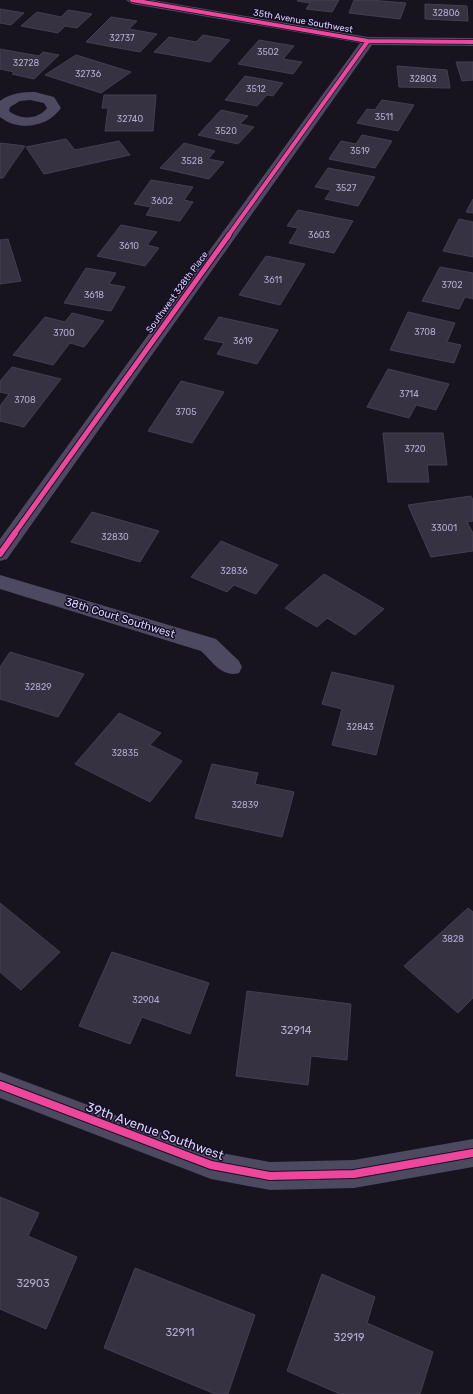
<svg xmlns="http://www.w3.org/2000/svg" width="473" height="1394" viewBox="0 0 473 1394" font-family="Rubik,sans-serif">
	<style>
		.building { fill: #373242; stroke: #453e53 }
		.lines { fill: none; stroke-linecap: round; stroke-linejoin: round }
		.minor { fill: #4d4960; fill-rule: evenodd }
		.cycleway-far3-casing { stroke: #150f25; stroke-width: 5.5 }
		.cycleway-far2-casing { stroke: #150f25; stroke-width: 7 }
		.cycleway-far1-casing { stroke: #150f25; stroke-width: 8 }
		.cycleway-casing { stroke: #150f25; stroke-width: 10 }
		.cycleway-far3 { stroke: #ed469a; stroke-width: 4 }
		.cycleway-far2 { stroke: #ed469a; stroke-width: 5 }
		.cycleway-far1 { stroke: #ed469a; stroke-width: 6 }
		.cycleway { stroke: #ed469a; stroke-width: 8 }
		.labels { text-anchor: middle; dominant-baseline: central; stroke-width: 3; stroke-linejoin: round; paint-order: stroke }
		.number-label { font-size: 9px; fill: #b4aad0 }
		.far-street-label { font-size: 9px; fill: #ded2ff; stroke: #150f25 }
		.street-label { font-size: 11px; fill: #ded2ff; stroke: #150f25 }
		.near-number-label { font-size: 11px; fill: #b4aad0 }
		.near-street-label { font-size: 13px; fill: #ded2ff; stroke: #150f25 }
	</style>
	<rect width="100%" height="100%" fill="#171420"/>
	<path class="building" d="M298,0H339L332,12L306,9L310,3L297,1Z
		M354,0H370L406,3L400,19L349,13Z
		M425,4L467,6L468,21L425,19Z
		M0,9L24,13L11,25L0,23Z
		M68,10L92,14L77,28L65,26L58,33L21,26L37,12L61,17Z
		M111,17L137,21L129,29L157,34L140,52L86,42Z
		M203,35L230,40L210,62L154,52L169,37L196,42Z
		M259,40L294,46L283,59L302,62L293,74L238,64Z
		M0,49L39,56L43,52L59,55L34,79L12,74L14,72L0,69Z
		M76,55L131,72L101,93L45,75Z
		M456,62H473V80L462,81Z
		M397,66L447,70L450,88L399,87Z
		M245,76L283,83L273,96L267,95L257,106L225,100Z
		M104,95H156L153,131H105L108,108H102Z
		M382,100L414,105L398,131L357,123L367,109L375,110Z
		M221,110L248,116L240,124L254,127L238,144L198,135Z
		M362,135L392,141L375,168L329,159L341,141L356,144Z
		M66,139L75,150L119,141L130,155L44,174L26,147Z
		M0,143L25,146L3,178H0Z
		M184,143L215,151L208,159L224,162L209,179L160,168Z
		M328,168L375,177L358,206L325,199L331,190L315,187Z
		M151,180L193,187L184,200L193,202L180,221L146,215L151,207L134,204Z
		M473,199V213L466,212Z
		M298,210L353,221L334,253L289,243L298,228L287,226Z
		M459,219L473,222V257L443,251Z
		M121,225L157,232L147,245L159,248L145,266L97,256Z
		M8,239L21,281L0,284V240Z
		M266,256L305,264L280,305L239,295Z
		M440,267L473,273V299L465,297L459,309L422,301Z
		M86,268L116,273L109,284L125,287L111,311L64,303Z
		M408,312L455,323L447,342L461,345L454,363L390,350Z
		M72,313L104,321L84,347L70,343L53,365L13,355L45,317L65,322Z
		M219,317L278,330L257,364L217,354L224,343L204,339Z
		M12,367L61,379L24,427L0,421V406L9,394L0,392V381Z
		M388,369L449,384L436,410L416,405L409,418L367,407Z
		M181,381L224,392L192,443L148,431Z
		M383,433H443L447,465H427L429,482H388Z
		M471,496L473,500V521L467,522L473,533V551L431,557L408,505Z
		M92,512L159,531L140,562L71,542Z
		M221,541L278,565L256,594L234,585L227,592L191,577Z
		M324,574L384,609L355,635L327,618L317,627L285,608Z
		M10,652L84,674L58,717L0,699V667Z
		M332,672L394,686L376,755L332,745L342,709L322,704Z
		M119,713L161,733L150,745L182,761L150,802L75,764Z
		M212,764L258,773L255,784L294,792L282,837L195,818Z
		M0,903L60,952L21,990L0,972Z
		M468,908L473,912V998L458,1013L404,966Z
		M112,952L209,983L190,1034L142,1017L130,1044L79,1026Z
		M247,991L351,1004L347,1060L311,1056L308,1085L236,1076Z
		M0,1197L39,1213L28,1236L77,1257L46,1329L0,1309Z
		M135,1268L255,1315L228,1394H215L104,1348Z
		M322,1274L375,1297L367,1323L433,1352L420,1394H340L287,1371Z"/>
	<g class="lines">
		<path class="minor" d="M126,0H153L368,37L473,38V46L372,45L7,559L0,561V539L360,43L132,4Z
			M35,92L54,97L61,108C48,127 19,132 0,117V101C10,93 23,92 35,92ZM30,100L44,103L47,108C38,120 20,120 9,111L10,107L20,101Z
			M0,575L216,639L239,661L242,667L239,673C222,678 212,661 201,651L0,589Z
			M0,1072L211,1151L270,1162L354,1160L473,1139V1167L354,1188L270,1190L211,1179L0,1098Z"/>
		<defs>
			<path id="cycleway-far3" d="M132,0L368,41L473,42
				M228,236L368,41"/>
			<path id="cycleway-far2" d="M14,534L229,235"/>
			<path id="cycleway-far1" d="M0,554L15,533"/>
			<path id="cycleway" d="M0,1085L211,1165L270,1176L354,1174L473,1153"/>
		</defs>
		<use href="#cycleway-far3" class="cycleway-far3-casing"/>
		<use href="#cycleway-far2" class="cycleway-far2-casing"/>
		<use href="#cycleway-far1" class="cycleway-far1-casing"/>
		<use href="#cycleway" class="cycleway-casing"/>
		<use href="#cycleway-far3" class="cycleway-far3"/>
		<use href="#cycleway-far2" class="cycleway-far2"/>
		<use href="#cycleway-far1" class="cycleway-far1"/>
		<use href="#cycleway" class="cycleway"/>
	</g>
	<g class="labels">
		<g class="number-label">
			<text x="446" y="13">32806</text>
			<text x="122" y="38">32737</text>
			<text x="268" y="52">3502</text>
			<text x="26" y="63">32728</text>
			<text x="88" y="74">32736</text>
			<text x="423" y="79">32803</text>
			<text x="256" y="89">3512</text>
			<text x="384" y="117">3511</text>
			<text x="130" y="119">32740</text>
			<text x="226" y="131">3520</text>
			<text x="360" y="151">3519</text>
			<text x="192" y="161">3528</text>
			<text x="346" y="188">3527</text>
			<text x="162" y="201">3602</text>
			<text x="319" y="235">3603</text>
			<text x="129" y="246">3610</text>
			<text x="273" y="280">3611</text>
			<text x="452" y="285">3702</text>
			<text x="94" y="295">3618</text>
			<text x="425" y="332">3708</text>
			<text x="64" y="333">3700</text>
			<text x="243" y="341">3619</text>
			<text x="409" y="394">3714</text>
			<text x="25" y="400">3708</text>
			<text x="186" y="412">3705</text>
			<text x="415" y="449">3720</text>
			<text x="444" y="528">33001</text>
			<text x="115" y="537">32830</text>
			<text x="234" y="571">32836</text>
			<text x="38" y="687">32829</text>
			<text x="360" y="727">32843</text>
			<text x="125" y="753">32835</text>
			<text x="245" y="805">32839</text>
			<text x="453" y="939">3828</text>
			<text x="146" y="1000">32904</text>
		</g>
		<g class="far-street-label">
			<text transform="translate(303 21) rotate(10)">35th Avenue Southwest</text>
			<text transform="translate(177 292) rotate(-54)">Southwest 328th Place</text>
		</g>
		<g class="street-label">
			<text transform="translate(120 618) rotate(17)">38th Court Southwest</text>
		</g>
		<g class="near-number-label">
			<text x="296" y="1030">32914</text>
			<text x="33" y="1283">32903</text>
			<text x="180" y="1332">32911</text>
			<text x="349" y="1337">32919</text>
		</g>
		<g class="near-street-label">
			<text transform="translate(155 1131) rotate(20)">39th Avenue Southwest</text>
		</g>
	</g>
</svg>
